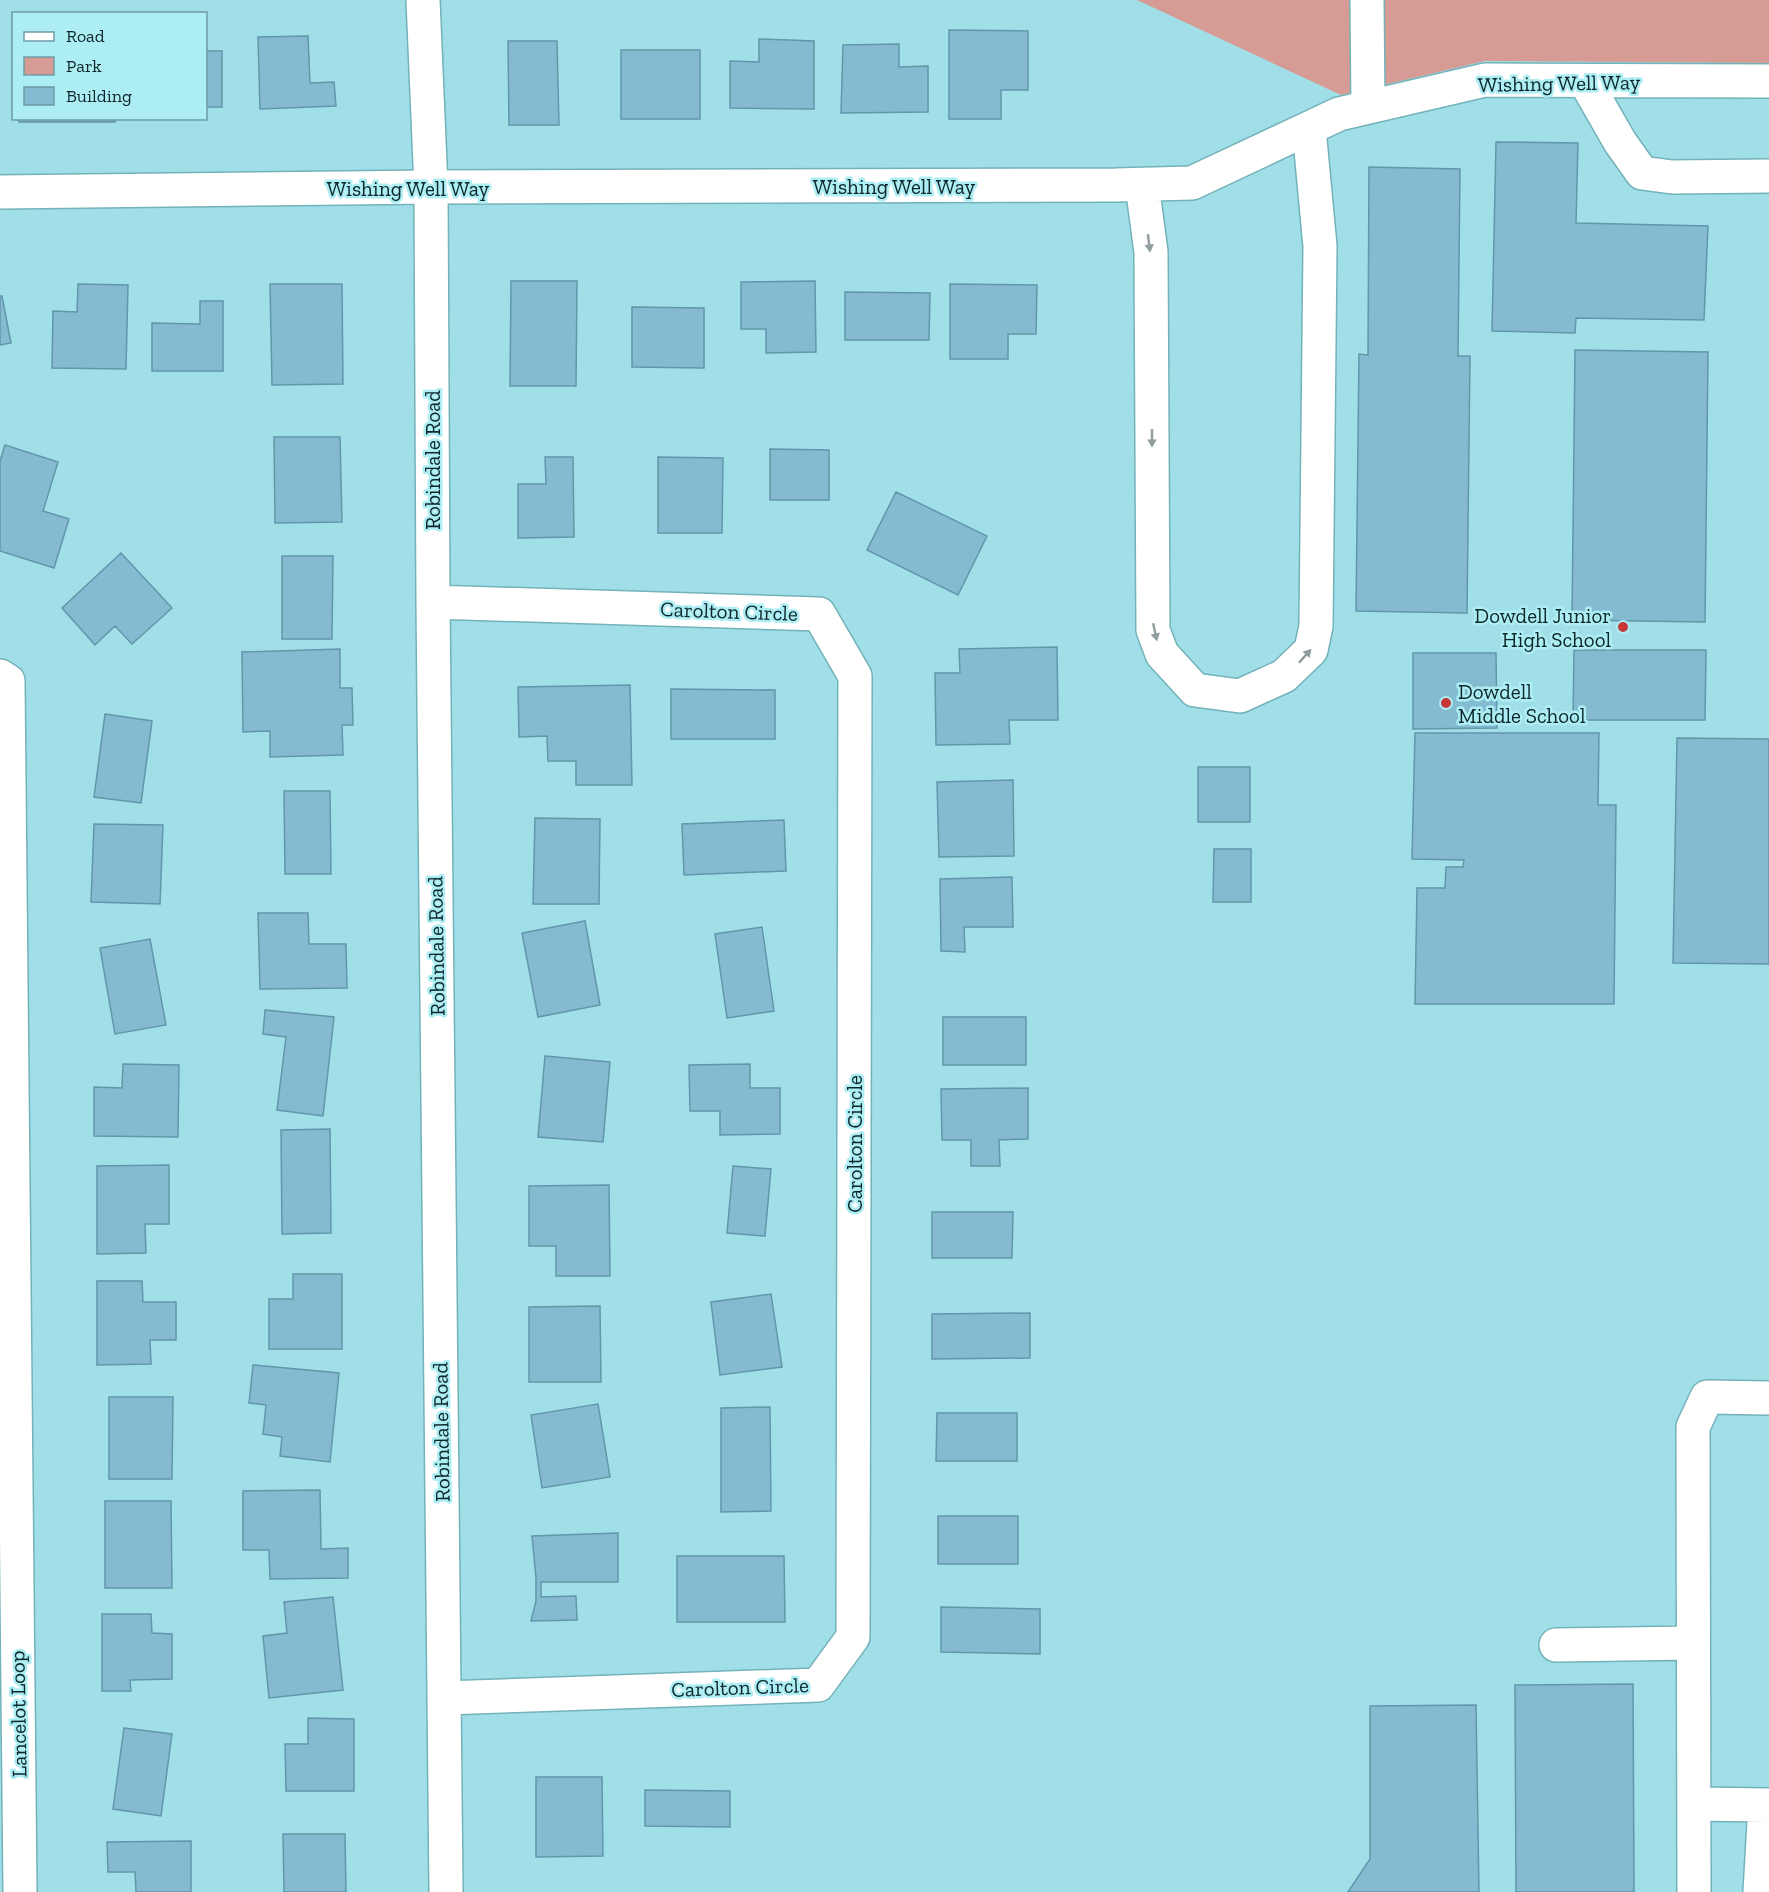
<svg xmlns="http://www.w3.org/2000/svg" width="1769" height="1892" viewBox="0 0 1769 1892" font-family="'Zilla Slab',serif">
	<style>
		.green { fill: #d79b95 }
		.building { fill: #85bbd1; stroke: #6196ab; stroke-width: 1.5 }
		.lines { fill: none; stroke-linecap: round; stroke-linejoin: round }
		.minor-casing { stroke: #74b2b9; stroke-width: 36 }
		.minor { stroke: #fff; stroke-width: 33 }
		.oneway { fill: #929d9f }
		.poi-dot { fill: #c63737; stroke: #adedf4; stroke-width: 2 }
		.labels { text-anchor: middle; dominant-baseline: central; stroke-width: 5; stroke-linejoin: round; paint-order: stroke }
		.street-label { font-size: 21px; fill: #0c2629; stroke: #adedf4 }
		.poi-label { font-size: 21px; fill: #0c2629; stroke: #adedf4; text-anchor: end }
	</style>
	<rect width="100%" height="100%" fill="#a0dfe7"/>
	<path class="green" d="M1137,0H1769V63L1485,61L1341,95Z"/>
	<path class="building" d="M949,30L1028,31V90H1001V119H949Z
		M308,36L310,83L334,82L336,106L260,109L258,37Z
		M759,39L814,41V109L730,108V61L759,62Z
		M508,41H557L559,125H509Z
		M899,44V67L928,66V112L841,113L843,45Z
		M621,50H700V119H621Z
		M206,51H222V107H206Z
		M19,118H116L115,122H19Z
		M1496,142L1578,143L1576,223L1708,226L1704,320L1576,318L1575,333L1492,331Z
		M1369,167L1460,169L1458,356H1470L1467,613L1356,611L1359,354L1368,355Z
		M511,281H577L576,386H510Z
		M815,281L816,352L766,353V329H741V282Z
		M78,284L128,285L126,369L52,368L53,311L77,312Z
		M270,284H342L343,384L272,385Z
		M950,284L1037,285L1036,334H1008V359H950Z
		M845,292L930,293L929,340H845Z
		M0,296H2L11,343L0,345Z
		M200,301H223V371H152V323L200,324Z
		M632,307L704,308V368L632,367Z
		M1575,350L1708,352L1705,622L1572,620Z
		M274,437H340L342,522L275,523Z
		M5,445L58,462L43,511L69,519L54,568L0,551V461Z
		M770,449L829,450V500H770Z
		M545,457H573L574,537L518,538V484H546Z
		M658,457L723,458L722,533H658Z
		M896,492L987,536L958,595L867,550Z
		M121,553L172,608L132,644L115,626L95,645L62,608Z
		M282,556H333L332,639H282Z
		M1057,647L1058,720H1009L1010,744L936,745L935,673H960L959,649Z
		M340,649V688H352L353,725H342L343,755L270,757V731L243,732L242,652Z
		M1574,650H1706L1705,720H1573Z
		M1413,653H1496L1497,728L1413,729Z
		M630,685L632,785H576V761H548L547,736L519,737L518,687Z
		M671,689L775,690V739H671Z
		M105,714L152,721L141,803L94,797Z
		M1415,733H1599L1598,805H1616L1614,1004H1415L1417,888H1445L1446,867H1463L1464,860L1412,859Z
		M1677,738L1769,739V964L1673,963Z
		M1198,767H1250V822H1198Z
		M1013,780L1014,856L939,857L937,782Z
		M284,791H330L331,874H285Z
		M535,818L600,819L599,904H533Z
		M784,820L786,871L684,875L682,824Z
		M94,824L163,825L160,904L91,902Z
		M1214,849H1251V902H1213Z
		M1012,877L1013,927H964L965,952L941,951L940,879Z
		M258,913H308L309,944H346L347,988L260,989Z
		M585,921L600,1005L538,1017L522,933Z
		M762,927L774,1011L727,1018L715,934Z
		M150,939L166,1025L115,1034L100,948Z
		M265,1010L334,1017L323,1116L277,1110L286,1037L263,1034Z
		M943,1017H1026V1065H943Z
		M545,1056L610,1062L603,1142L538,1137Z
		M123,1064L179,1065L178,1137L94,1136V1087L122,1088Z
		M750,1064V1088H780V1134L720,1135V1111H690L689,1065Z
		M1028,1088V1139L999,1140L1000,1166H971V1140H942L941,1089Z
		M330,1129L331,1233L282,1234L281,1130Z
		M169,1165V1224H145L146,1253L97,1254V1166Z
		M733,1166L771,1169L765,1236L727,1233Z
		M609,1185L610,1276H556V1246H529V1186Z
		M932,1212H1013L1012,1258H932Z
		M293,1274H342V1349H269V1299H293Z
		M97,1281H142L143,1302H176V1340H150L151,1364L97,1365Z
		M771,1294L782,1367L720,1375L711,1302Z
		M600,1306L601,1382H529V1307Z
		M1030,1313V1358L932,1359V1314Z
		M253,1365L339,1373L330,1462L280,1456L282,1437L263,1434L266,1405L249,1403Z
		M109,1397H173L172,1479H109Z
		M598,1404L610,1477L542,1488L531,1415Z
		M770,1407L771,1511L721,1512V1408Z
		M937,1413H1017V1461H936Z
		M320,1490L321,1549L348,1548V1578L270,1579L269,1550H243V1491Z
		M105,1501H171L172,1588H105Z
		M938,1516H1018V1564H938Z
		M618,1533V1582H541V1597L576,1596L577,1620L531,1621L536,1601V1578L532,1536Z
		M677,1556H784L785,1622H677Z
		M333,1597L343,1690L269,1698L263,1636L287,1633L284,1602Z
		M941,1607L1040,1609V1654L941,1652Z
		M102,1614H151L152,1633L172,1634V1679L130,1680L131,1691H102Z
		M1633,1684L1634,1892H1516L1515,1685Z
		M1476,1705L1479,1892H1348L1370,1859V1706Z
		M308,1718L354,1719V1791H286L285,1744H308Z
		M124,1728L172,1734L161,1816L113,1809Z
		M536,1777H602L603,1856L536,1857Z
		M645,1790L730,1791V1827L645,1826Z
		M283,1834H345L346,1892H284Z
		M191,1841V1892H136L135,1872H108L107,1842Z"/>
	<g class="lines">
		<defs>
			<path id="minor" d="M423,0L431,187L433,602L446,1892
				M1367,0L1368,107
				M1585,81L1620,142L1642,173L1672,177L1769,176
				M1142,185L1151,252L1153,630L1162,654L1195,690L1240,696L1284,676L1311,650L1316,626L1320,246L1309,129
				M0,192L431,187L1115,185L1192,183L1339,114L1485,80L1769,81
				M433,602L819,614L855,676L853,1637L818,1685L444,1698
				M0,676L8,681L20,1892
				M1556,1645L1693,1643
				M1694,1804L1769,1805
				M1694,1892L1693,1427L1707,1397L1769,1398
				M1760,1892L1765,1805"/>
		</defs>
		<use href="#minor" class="minor-casing"/>
		<use href="#minor" class="minor"/>
	</g>
	<defs><path id="oneway-solid" d="M-6-.8H1V-3.2L6.5 0L1 3.2V.8H-6Z" transform="scale(1.5)"/></defs>
	<g class="oneway">
		<use href="#oneway-solid" transform="translate(1149 243) rotate(83)"/>
		<use href="#oneway-solid" transform="translate(1152 438) rotate(90)"/>
		<use href="#oneway-solid" transform="translate(1155 632) rotate(78)"/>
		<use href="#oneway-solid" transform="translate(1305 656) rotate(-48)"/>
	</g>
	<g class="poi-dot">
		<circle cx="1623" cy="627" r="6"/>
		<circle cx="1446" cy="703" r="6"/>
	</g>
	<g class="labels">
		<g class="street-label">
			<text transform="translate(1559 83) rotate(-1)">Wishing Well Way</text>
			<text x="894" y="186">Wishing Well Way</text>
			<text x="408" y="188">Wishing Well Way</text>
			<text transform="translate(432 460) rotate(-90)">Robindale Road</text>
			<text transform="translate(729 611) rotate(2)">Carolton Circle</text>
			<text transform="translate(436 946) rotate(-91)">Robindale Road</text>
			<text transform="translate(854 1144) rotate(-90)">Carolton Circle</text>
			<text transform="translate(441 1432) rotate(-91)">Robindale Road</text>
			<text transform="translate(740 1687) rotate(-2)">Carolton Circle</text>
			<text transform="translate(18 1714) rotate(-91)">Lancelot Loop</text>
		</g>
		<g class="poi-label">
			<text x="1611" y="615">Dowdell Junior<tspan x="1611" dy="24">High School</tspan></text>
			<text x="1458" y="691" text-anchor="start">Dowdell<tspan x="1458" dy="24">Middle School</tspan></text>
		</g>
	</g>
	<rect x="12" y="12" width="195" height="108" fill="#adedf4" stroke="#6d9da3" stroke-width="1.5"/>
	<rect x="24" y="32" width="30" height="9" fill="#ffffff" stroke="#6d9da3" stroke-width="1.5"/>
	<text x="66" y="42" font-size="18" fill="#0c2629">Road</text>
	<rect x="24" y="57" width="30" height="18" fill="#d79b95" stroke="#6d9da3" stroke-width="1.5"/>
	<text x="66" y="72" font-size="18" fill="#0c2629">Park</text>
	<rect x="24" y="87" width="30" height="18" fill="#85bbd1" stroke="#6d9da3" stroke-width="1.5"/>
	<text x="66" y="102" font-size="18" fill="#0c2629">Building</text>
</svg>
